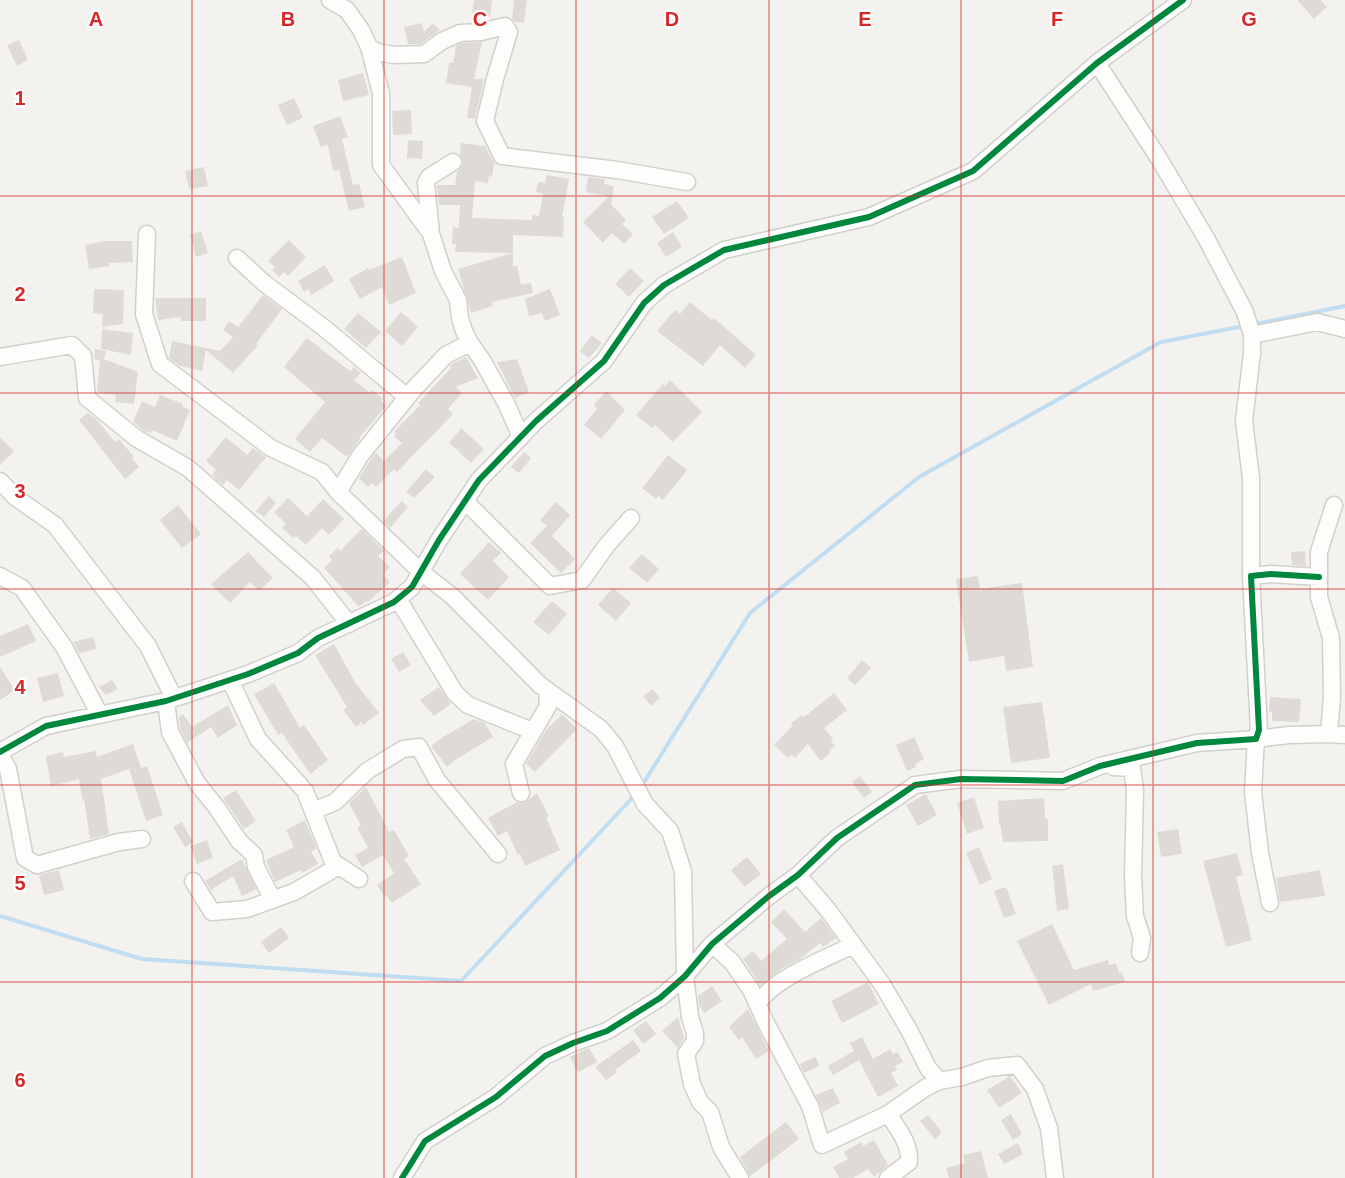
<svg xmlns="http://www.w3.org/2000/svg" width="1345" height="1178" viewBox="0 0 1345 1178" font-family="Arial,sans-serif">
	<style>
		.lines { fill: none; stroke-linecap: round; stroke-linejoin: round }
		.stream { stroke: #c0ddf1; stroke-width: 4 }
		.building { fill: #dedbd6 }
		.minor-casing { stroke: #d2d0cb; stroke-width: 19 }
		.minor { stroke: #fdfdfc; stroke-width: 16 }
		.cycleway-casing { stroke: #fff; stroke-width: 10 }
		.cycleway { stroke: #00873e; stroke-width: 6 }
		.grid { fill: none; stroke: #d62828; stroke-width: 1.5; stroke-opacity: 0.55 }
		.grid-label { font-size: 20px; text-anchor: middle; font-weight: bold; fill: #d62828; stroke: #fff; stroke-width: 4.5; stroke-linejoin: round; paint-order: stroke }
	</style>
	<rect width="100%" height="100%" fill="#f4f2ee"/>
	<g class="lines">
		<path class="stream" d="M1255,324L1345,306
			M641,787L750,613L919,477L1161,342L1244,326
			M0,916L142,959L461,981L634,796"/>
	</g>
	<path class="building" d="M474,0H492L490,17L472,14Z
		M514,0H527L524,23L515,22L512,19Z
		M1297,0H1320L1327,7L1314,19Z
		M422,23L424,32L433,23L440,30L420,44H408L404,27Z
		M19,40L28,60L17,66L7,45Z
		M482,42L474,79H484L475,119L467,118L472,87L446,83L449,63H453L456,46L462,43Z
		M363,73L369,95L343,101L338,80Z
		M294,98L303,118L287,125L278,105Z
		M411,110L412,134L393,135L392,111Z
		M340,116L348,137L342,139L353,185L359,184L365,207L349,211L339,170L333,171L328,145L321,147L313,126Z
		M408,140L423,141L422,159L407,158Z
		M461,143L485,146L494,163L492,177L489,176L488,183L475,181L472,218L532,220V215L539,216L543,194L536,192L538,182L545,183L547,175L569,179L562,217H564L563,237L513,235V253L455,252L456,244H452L453,227L459,228L460,205H439L437,185H455L457,172L462,167L463,162L460,154Z
		M204,167L208,186L189,189L185,171Z
		M588,177L605,179L604,184L614,186L611,204L626,220L622,224L633,234L624,244L612,233L603,243L583,222L609,196L586,192Z
		M677,201L689,218L664,234L652,217Z
		M201,231L208,253L196,257L190,235Z
		M673,232L682,247L666,257L657,243Z
		M289,240L306,257L288,276L284,272L279,277L272,270L275,267L268,261Z
		M105,241H132L133,262L109,263L110,266L89,269L85,245Z
		M513,253V266H517L521,285L531,283L533,293L492,302L493,306L471,313L458,269Z
		M402,257L416,293L389,305L382,287L360,299L349,279L368,268L369,270Z
		M325,265L334,281L311,295L308,289L304,292L298,281Z
		M630,268L644,281L629,297L615,284Z
		M94,289L124,290L123,324L102,327L103,314L93,313Z
		M550,289L560,315L545,321L542,313L529,316L525,299Z
		M263,295L282,309L256,344L258,345L233,373L206,350L202,371L180,366L169,358L172,341L220,351L233,337L223,330L229,321L238,327Z
		M155,298H206V321H181V317L158,320Z
		M690,302L712,320L714,318L756,355L745,368L720,345L703,366L657,331L675,310L680,314Z
		M401,312L418,327L402,346L385,331Z
		M358,313L381,332L366,348L344,329Z
		M102,329L133,333L131,355L101,349Z
		M592,335L602,343L589,358L580,351Z
		M307,338L350,371L354,367L361,373L354,380L370,393L372,390L383,399L381,401L386,406L359,438L360,439L347,457L322,438L310,452L295,439L325,402L284,367Z
		M95,349L106,351L104,359L138,372L134,404L115,402L116,395L97,392L100,360L94,359Z
		M466,357L478,378L456,387L462,393L448,409L453,414L397,472L394,469L376,487L372,483L368,487L359,478L369,462L376,453L384,461L402,443L394,436L396,434L394,432L420,405L418,403L451,368L450,366L452,364Z
		M517,359L529,392L515,398L497,362Z
		M670,380L702,412L673,442L655,425L652,428L636,415L663,384L665,386Z
		M606,391L625,410L601,439L584,425L597,409L594,405Z
		M160,395L183,404L182,406L190,410L177,441L152,430L151,433L144,431L133,422L142,401L155,407Z
		M88,413L98,421L115,442L119,439L134,457L132,458L139,467L125,479L79,420Z
		M461,428L484,449L471,463L458,451L460,448L457,450L449,443Z
		M0,437L14,451L0,465Z
		M226,437L247,455L253,448L266,457L239,490L227,480L223,485L212,475L216,470L206,461Z
		M524,452L531,458L519,473L511,467Z
		M668,455L687,470L663,500L658,496L656,499L642,488Z
		M426,469L435,477L414,498L406,492Z
		M269,496L276,503L264,517L256,511Z
		M288,498L307,516L323,499L344,519L329,535L322,528L306,545L296,536L293,538L282,528L286,524L274,512Z
		M402,501L408,507L390,528L383,521Z
		M556,502L570,515L552,536L575,559L561,573L530,543L547,526L540,520Z
		M178,505L201,534L182,548L160,520Z
		M362,529L384,551L378,556L390,567L383,574L390,582L368,602L366,601L359,607L324,568L332,560L329,556L338,548L340,551Z
		M489,542L501,553L493,561L509,577L488,600L460,574Z
		M1305,551L1306,566L1292,565L1291,552Z
		M248,552L273,578L259,591L250,582L230,603L211,584Z
		M642,554L659,569L647,583L629,568Z
		M978,576L980,589L1022,583L1033,667L1006,671L1004,656L969,662L956,579Z
		M613,588L631,603L616,621L598,605Z
		M552,601L567,614L549,635L533,622Z
		M28,624L36,641L0,657V636Z
		M93,637L97,649L79,653L73,642Z
		M334,644L355,682L379,713L363,725L361,722L356,727L343,710L347,707L315,655Z
		M403,652L411,665L399,672L391,659Z
		M862,660L871,668L855,685L847,678Z
		M0,667L15,690L0,700Z
		M58,673L64,696L43,702L37,678Z
		M112,680L118,689L106,695L99,687Z
		M274,683L300,728L304,725L328,760L310,774L282,733L278,735L254,694Z
		M439,687L451,704L434,716L420,700Z
		M653,689L660,698L651,706L643,696Z
		M834,693L847,710L824,728L833,739L831,741L835,746L829,750L831,752L821,761L808,744L795,758L792,755L788,758L774,745L793,725L791,723L802,715L804,717Z
		M1270,697L1301,699L1299,722L1272,721V712L1269,711Z
		M1042,702L1050,758L1011,763L1003,707Z
		M228,705L237,725L218,738L211,727L187,743L180,729L179,717L183,714L192,727Z
		M562,714L577,729L535,772L526,764L546,730Z
		M474,719L485,723L493,737L455,760L447,767L431,746L443,737Z
		M914,737L924,759L915,764L916,767L907,771L896,745Z
		M133,744L141,768L147,766L163,815L146,821L129,769L101,779L109,834L90,839L84,799H82L79,779L51,786L46,756L63,752L64,757L96,751L97,757Z
		M860,776L872,792L864,798L852,782Z
		M366,787L389,832L394,830L409,856L404,859L421,884L392,903L387,896L385,897L377,885L394,873L383,855L362,867L355,855L368,848L357,827L361,826L349,803Z
		M236,790L256,821L244,829L223,798Z
		M537,793L549,816L546,818L560,850L525,866L520,854L518,855L507,831L498,836L488,818L517,802L524,803Z
		M926,794L937,815L918,826L906,805Z
		M974,797L984,828L967,834L957,803Z
		M1044,798L1045,819H1048V841L1003,842L1000,823L999,824L998,801Z
		M305,820L317,849L311,851L318,864L302,873L301,870L275,882L266,860L294,847L286,830Z
		M182,822L193,842L185,847L173,827Z
		M1178,829L1182,854L1161,857L1157,832Z
		M207,840L213,858L197,864L190,846Z
		M979,847L992,879L980,885L966,853Z
		M1237,853L1243,875L1236,877L1252,940L1226,947L1203,861Z
		M747,857L761,874L745,887L731,870Z
		M242,859L256,889L242,896L233,876L211,890L205,881Z
		M1063,864L1069,909L1057,911L1052,866Z
		M59,870L64,890L44,895L39,875Z
		M1320,870L1325,896L1280,902L1276,878Z
		M1006,887L1016,914L1004,918L994,891Z
		M784,909L805,932L821,918L836,938L823,947L820,943L800,959L783,968L760,985L743,959L753,951L761,961L787,939L771,922Z
		M1052,924L1074,970L1108,960L1109,965L1116,963L1119,973L1122,972L1125,982L1093,991L1091,984L1049,1005L1017,941Z
		M281,927L289,938L269,953L261,942Z
		M868,982L879,1004L842,1023L831,1001Z
		M712,986L722,1001L704,1013L699,1006L698,996Z
		M748,1009L769,1051L756,1059L742,1037L739,1040L729,1027Z
		M678,1017L684,1038L678,1048L662,1031Z
		M646,1021L656,1034L643,1044L633,1030Z
		M862,1037L873,1059L890,1049L893,1054L898,1052L903,1062L895,1066L897,1070L891,1073L898,1086L878,1097L859,1060L833,1075L828,1066L854,1051L850,1043Z
		M633,1040L641,1051L615,1070L617,1072L606,1080L595,1067Z
		M589,1048L597,1062L578,1072L570,1057Z
		M815,1057L820,1066L804,1073L800,1064Z
		M1010,1076L1022,1093L999,1108L987,1090Z
		M833,1088L840,1103L823,1112L816,1095Z
		M1011,1114L1022,1134L1013,1140L1001,1120Z
		M928,1115L942,1132L935,1139L920,1121Z
		M786,1122L799,1139L750,1176L740,1157Z
		M874,1140L888,1165L874,1177L868,1169L853,1178H839L833,1167L848,1159L844,1152L861,1142L863,1146Z
		M1018,1143L1023,1154L1004,1164L998,1154Z
		M981,1151L988,1178H949L946,1168L965,1163L963,1155Z"/>
	<g class="lines">
		<defs>
			<path id="minor" d="M330,0L347,10L361,30L369,47L377,52L394,55L424,54L442,41L460,33L481,32L505,26L509,32L495,79L485,121L502,156L617,170L687,182
				M369,47L381,93V165L429,231
				M1097,63L1158,157L1206,238L1245,312L1252,335V353L1244,421L1251,478V576
				M453,162L429,177L426,183L431,234L443,271L458,300L460,318L464,331L470,343L482,360L506,403L521,437
				M147,234L144,314L160,364L271,448L322,472L338,492L421,572L452,596L540,685L601,729L615,746L645,804L670,831L683,871L685,976L690,1017L695,1033V1041L686,1054L692,1084L700,1102L710,1112L721,1147L740,1178
				M237,258L264,283L323,327L407,397
				M1252,335L1317,322L1345,329
				M0,357L72,345L83,356L87,398L136,438L188,468L313,578L349,624
				M0,481L15,497L55,525L148,646L174,698
				M338,492L360,456L413,390L446,355L470,343
				M465,501L550,586L582,580L607,545L631,518
				M1334,505L1319,552V597L1331,638L1332,696L1329,734L1345,735
				M0,576L22,588L64,647L100,715
				M398,599L455,693L468,705L532,731
				M230,680L258,739L305,791L333,862L359,879
				M166,701L170,732L197,783L217,808L239,841L254,855L256,867L273,900
				M0,752L46,726L166,701L248,674L298,653L318,638L394,602L412,587L439,540L479,480L536,421L604,361L644,303L664,285L724,250L869,217L973,171L1097,63L1183,0
				M0,754L8,769L25,858L37,865L119,842L142,839
				M1113,767L1132,768L1135,790L1133,878L1135,916L1142,938L1140,953
				M521,793L514,764L548,706L547,691
				M313,811L335,802L367,771L403,749L419,747L437,780L498,854
				M798,875L828,910L882,984L909,1030L928,1068L939,1081L962,1077L988,1068L1017,1065L1035,1089L1049,1128L1055,1178
				M193,881L212,912L247,909L294,892L339,866
				M1270,903L1260,853L1253,792L1256,739L1289,735L1329,734
				M712,944L732,962L751,990L766,1023L810,1106L822,1145L888,1114
				M758,1003C776,977 825,959 853,945
				M402,1178L425,1141L496,1097L545,1056L573,1043L607,1031L660,998L685,976L712,944L769,896L798,875L837,838L915,785L961,779L1063,781L1100,766L1197,743L1256,739L1259,730L1251,576L1271,574L1319,577
				M888,1178L909,1162C910,1143 898,1129 888,1114L925,1088L939,1081"/>
		</defs>
		<use href="#minor" class="minor-casing"/>
		<use href="#minor" class="minor"/>
		<defs>
			<path id="cycleway" d="M0,752L46,726L166,701L248,674L298,653L318,638L394,602L412,587L439,540L479,480L536,421L604,361L644,303L664,285L724,250L869,217L973,171L1097,63L1183,0
				M402,1178L425,1141L496,1097L545,1056L573,1043L607,1031L660,998L685,976L712,944L769,896L798,875L837,838L915,785L961,779L1063,781L1100,766L1197,743L1256,739L1259,730L1251,576L1271,574L1319,577"/>
		</defs>
		<use href="#cycleway" class="cycleway-casing"/>
		<use href="#cycleway" class="cycleway"/>
	</g>
	<path class="grid" d="M192,0V1178M384,0V1178M576,0V1178M769,0V1178M961,0V1178M1153,0V1178M0,196H1345M0,393H1345M0,589H1345M0,785H1345M0,982H1345"/>
	<g class="grid-label">
		<text x="96" y="26">A</text>
		<text x="288" y="26">B</text>
		<text x="480" y="26">C</text>
		<text x="672" y="26">D</text>
		<text x="865" y="26">E</text>
		<text x="1057" y="26">F</text>
		<text x="1249" y="26">G</text>
		<text x="20" y="105">1</text>
		<text x="20" y="301">2</text>
		<text x="20" y="498">3</text>
		<text x="20" y="694">4</text>
		<text x="20" y="890">5</text>
		<text x="20" y="1087">6</text>
	</g>
</svg>
